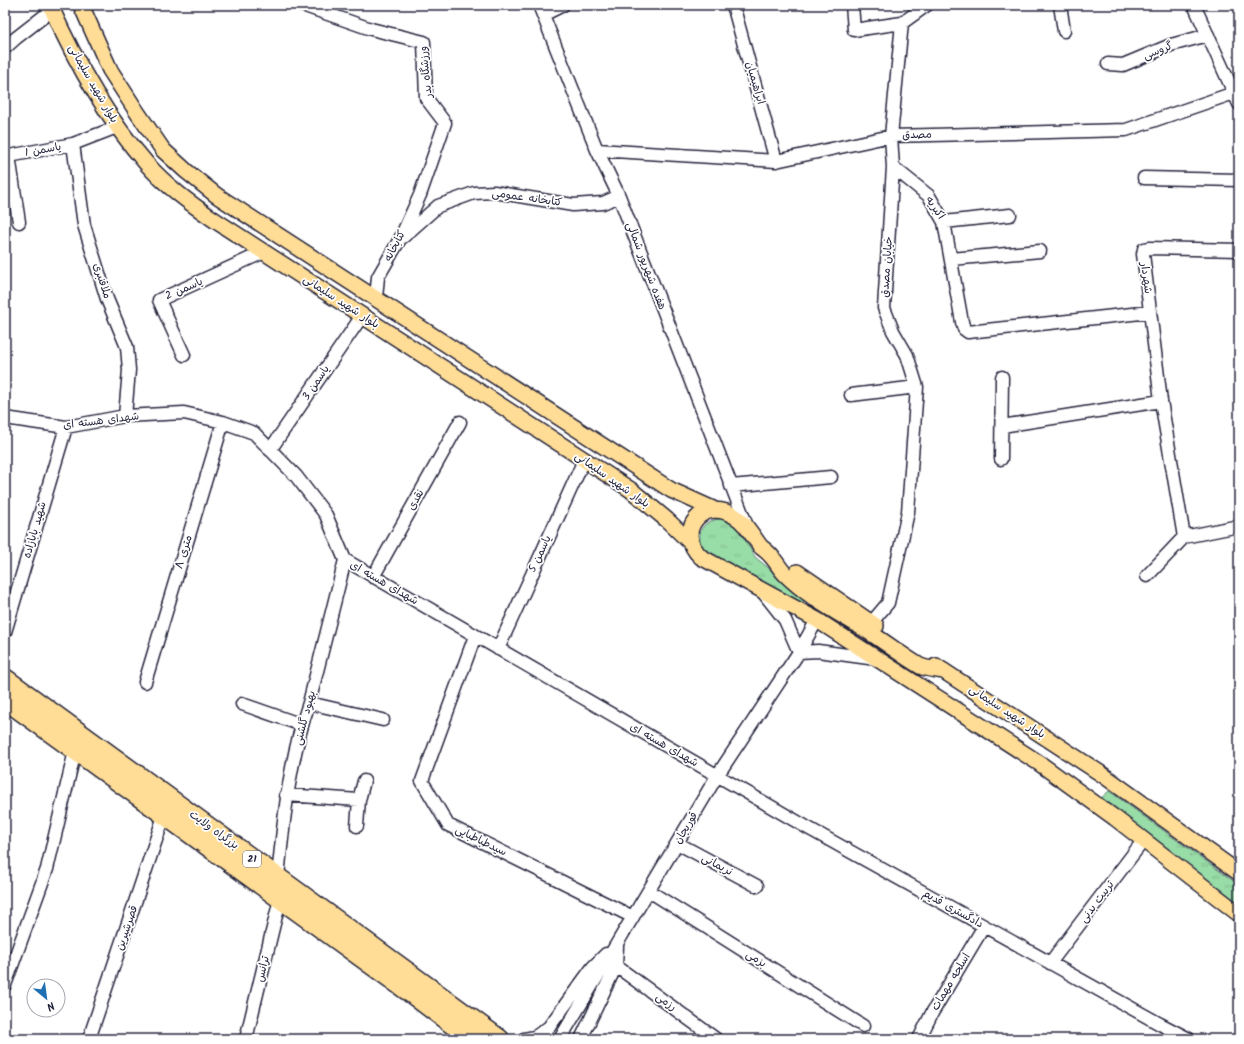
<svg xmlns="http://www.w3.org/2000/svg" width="1244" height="1044" viewBox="0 0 1244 1044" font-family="Kalam,'Playpen Sans Arabic',sans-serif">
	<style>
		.grass { fill: url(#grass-tufts); stroke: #5d7f71 }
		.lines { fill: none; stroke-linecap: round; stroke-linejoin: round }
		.minor-casing { stroke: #22223b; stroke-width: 15 }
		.major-casing { stroke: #22223b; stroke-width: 18 }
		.highway-casing { stroke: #22223b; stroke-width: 21 }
		.minor { stroke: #fff; stroke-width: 12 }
		.major { stroke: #ffdd96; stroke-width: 15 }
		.highway { stroke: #ffdd96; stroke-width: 18 }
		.labels { text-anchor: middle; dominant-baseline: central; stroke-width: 3.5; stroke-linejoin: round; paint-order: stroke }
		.shield { fill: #fff; stroke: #646476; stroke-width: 1 }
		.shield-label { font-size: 10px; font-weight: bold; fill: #22223b }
		.street-label { font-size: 11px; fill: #22223b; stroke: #fff }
	</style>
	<defs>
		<pattern id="grass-tufts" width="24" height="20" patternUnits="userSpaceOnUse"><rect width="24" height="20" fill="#98dca7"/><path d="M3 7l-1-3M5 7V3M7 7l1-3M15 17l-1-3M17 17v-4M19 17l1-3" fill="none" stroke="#83bc91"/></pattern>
	</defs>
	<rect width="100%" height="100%" fill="#fff"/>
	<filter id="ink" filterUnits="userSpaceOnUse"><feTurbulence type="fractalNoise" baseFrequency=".025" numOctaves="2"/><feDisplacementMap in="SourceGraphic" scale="8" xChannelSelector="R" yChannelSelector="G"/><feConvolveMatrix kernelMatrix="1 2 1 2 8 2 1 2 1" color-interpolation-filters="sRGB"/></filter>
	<g filter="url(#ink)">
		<path class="grass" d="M725,518L738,528L755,557L805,598L801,608L702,549C695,528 705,520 725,518Z
			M1109,791L1239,885V903L1099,800Z"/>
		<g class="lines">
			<defs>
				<path id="minor" d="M302,5L371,29L424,42L426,98L445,123L420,195L400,239L378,277L376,298
					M539,5L597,150L619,196L747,526
					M733,5L776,161
					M852,5L854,30L902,23
					M1060,5L1064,31
					M1194,5L1239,104
					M543,15L563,5
					M5,48L16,38L52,10
					M1108,64L1123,65L1171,45L1208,35
					M73,144L84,225L107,299L127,347L129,370L125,416
					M597,150L776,161L891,136L1126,130L1234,93
					M893,167L929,196L944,222L1010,215
					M1144,178L1239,180
					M19,222L9,156L73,144L117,127
					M944,222L962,322L964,329L968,332L1150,312
					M403,237L438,206L474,193L494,192L573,205L603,203L619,196
					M951,259L1040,251
					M184,355L159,300L264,252
					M851,395L917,387
					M5,418L66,427L125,416L184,413L223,422L254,433L296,476L326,515L345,560L808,828L1160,1024L1189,1039
					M1002,426L1161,401
					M270,450L362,316
					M1001,459L1002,377
					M731,486L831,477
					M1184,537L1161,401L1143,254L1144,249L1149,248L1239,250
					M1147,576L1184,537L1239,526
					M373,577L460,422
					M762,591L785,620L799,652L818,651L876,659
					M872,622L888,603L908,512L917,387L907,355L893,331L884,308L893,167L891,136L902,23L927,5
					M5,632L66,427
					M475,636L422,781L448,825L633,917
					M498,649L584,460
					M145,682L223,422
					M309,703L383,720
					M242,704L302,725
					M286,795L359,800
					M357,826L359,800L364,781
					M677,843L757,886
					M278,877C284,817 289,761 309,703L345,560
					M649,891L863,1026
					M1050,963L1143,841
					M616,966L716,1039
					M5,985L47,869L75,751
					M89,1039L164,816
					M246,1039L280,899
					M524,1039L535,1037L549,1027L593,967L606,954
					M560,1039L717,776L799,652L817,620
					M581,1039L616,966L617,946
					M919,1039L932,1013L984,926"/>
				<path id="major" d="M50,5C75,61 106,117 146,163C166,186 191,204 216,221L631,490L667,520L691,543
					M81,5L110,70L137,112L163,150L186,171L216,195L671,490L713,509
					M797,572L876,626
					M936,666L1103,775L1239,873
					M944,671C937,670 927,669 920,666C904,657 888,644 872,634C843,615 810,599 785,574C780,569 777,563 772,557C769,553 765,550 761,547C753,537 747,524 736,517C704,495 673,531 701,557L817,620L1039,763L1115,818L1239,914"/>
				<path id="highway" d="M5,678L500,1039
					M5,700L410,993L471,1039"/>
			</defs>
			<use href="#minor" class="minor-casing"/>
			<use href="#major" class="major-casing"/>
			<use href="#highway" class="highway-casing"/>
			<use href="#minor" class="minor"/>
			<use href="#major" class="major"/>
			<use href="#highway" class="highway"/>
		</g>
	</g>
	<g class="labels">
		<rect class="shield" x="243" y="851" width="18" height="16" rx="3"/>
		<g class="shield-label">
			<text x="252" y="859">21</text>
		</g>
		<g class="street-label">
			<text transform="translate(1158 51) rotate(-21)">گروسی</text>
			<text transform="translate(426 72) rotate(-96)">ورزشگاه بدر</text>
			<text transform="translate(755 83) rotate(74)">ابراهیمیان</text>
			<text transform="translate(93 84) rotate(60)">بلوار شهید سلیمانی</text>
			<text transform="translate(917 135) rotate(-1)">مصدق</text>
			<text transform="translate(43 150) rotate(-10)">یاسمن 1</text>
			<text transform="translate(527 198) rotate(8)">کتابخانه عمومی</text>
			<text transform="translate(935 208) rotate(56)">اکبریه</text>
			<text transform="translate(395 246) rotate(-62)">کتابخانه</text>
			<text transform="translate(646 266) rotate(69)">هفده شهریور شمالی</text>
			<text transform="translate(887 267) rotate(-86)">خیابان مصدق</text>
			<text transform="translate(1146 278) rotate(83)">شهردار</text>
			<text transform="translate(102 281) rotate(72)">ملاقنبری</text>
			<text transform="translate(184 289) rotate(-24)">یاسمن 2</text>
			<text transform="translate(341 302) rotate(33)">بلوار شهید سلیمانی</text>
			<text transform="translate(316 383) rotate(-56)">یاسمن 3</text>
			<text transform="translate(101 421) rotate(-7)">شهدای هسته ای</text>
			<text transform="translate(612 480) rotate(35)">بلوار شهید سلیمانی</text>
			<text transform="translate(416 500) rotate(-61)">نقدی</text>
			<text transform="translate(35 530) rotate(-74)">شهید بابازاده</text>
			<text transform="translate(184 552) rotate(-73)">۸ متری</text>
			<text transform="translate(540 554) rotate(-65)">یاسمن 5</text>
			<text transform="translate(384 583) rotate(30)">شهدای هسته ای</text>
			<text transform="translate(1007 712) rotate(33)">بلوار شهید سلیمانی</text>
			<text transform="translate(305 718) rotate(-75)">بهبود گلشنی</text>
			<text transform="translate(664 745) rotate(30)">شهدای هسته ای</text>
			<text transform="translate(686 828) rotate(-59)">قوریجان</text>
			<text transform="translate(214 830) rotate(36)">بزرگراه ولایت</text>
			<text transform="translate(481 841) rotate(26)">سیدطباطبایی</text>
			<text transform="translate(717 865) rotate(28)">نریمانی</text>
			<text transform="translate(1097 902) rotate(-53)">تربیت بدنی</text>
			<text transform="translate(953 909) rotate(29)">دادگستری قدیم</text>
			<text transform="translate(127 928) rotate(-71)">قصرشیرین</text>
			<text transform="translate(756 959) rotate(32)">بزمی</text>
			<text transform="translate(263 969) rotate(-77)">ترانس</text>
			<text transform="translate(951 982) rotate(-59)">اسلحه مهمات</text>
			<text transform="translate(666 1002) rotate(36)">رزمی</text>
		</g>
	</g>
	<rect width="1244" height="1044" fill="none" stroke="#fff" stroke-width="20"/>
	<rect x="10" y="10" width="1224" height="1024" fill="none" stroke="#22223b" stroke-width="1.5" filter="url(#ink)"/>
	<g transform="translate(46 998) rotate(151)"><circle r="19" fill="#ffffff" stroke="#a7a7b1"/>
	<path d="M0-3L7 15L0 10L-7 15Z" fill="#1f6fb2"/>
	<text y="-6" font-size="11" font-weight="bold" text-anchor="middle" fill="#22223b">N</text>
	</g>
</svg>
